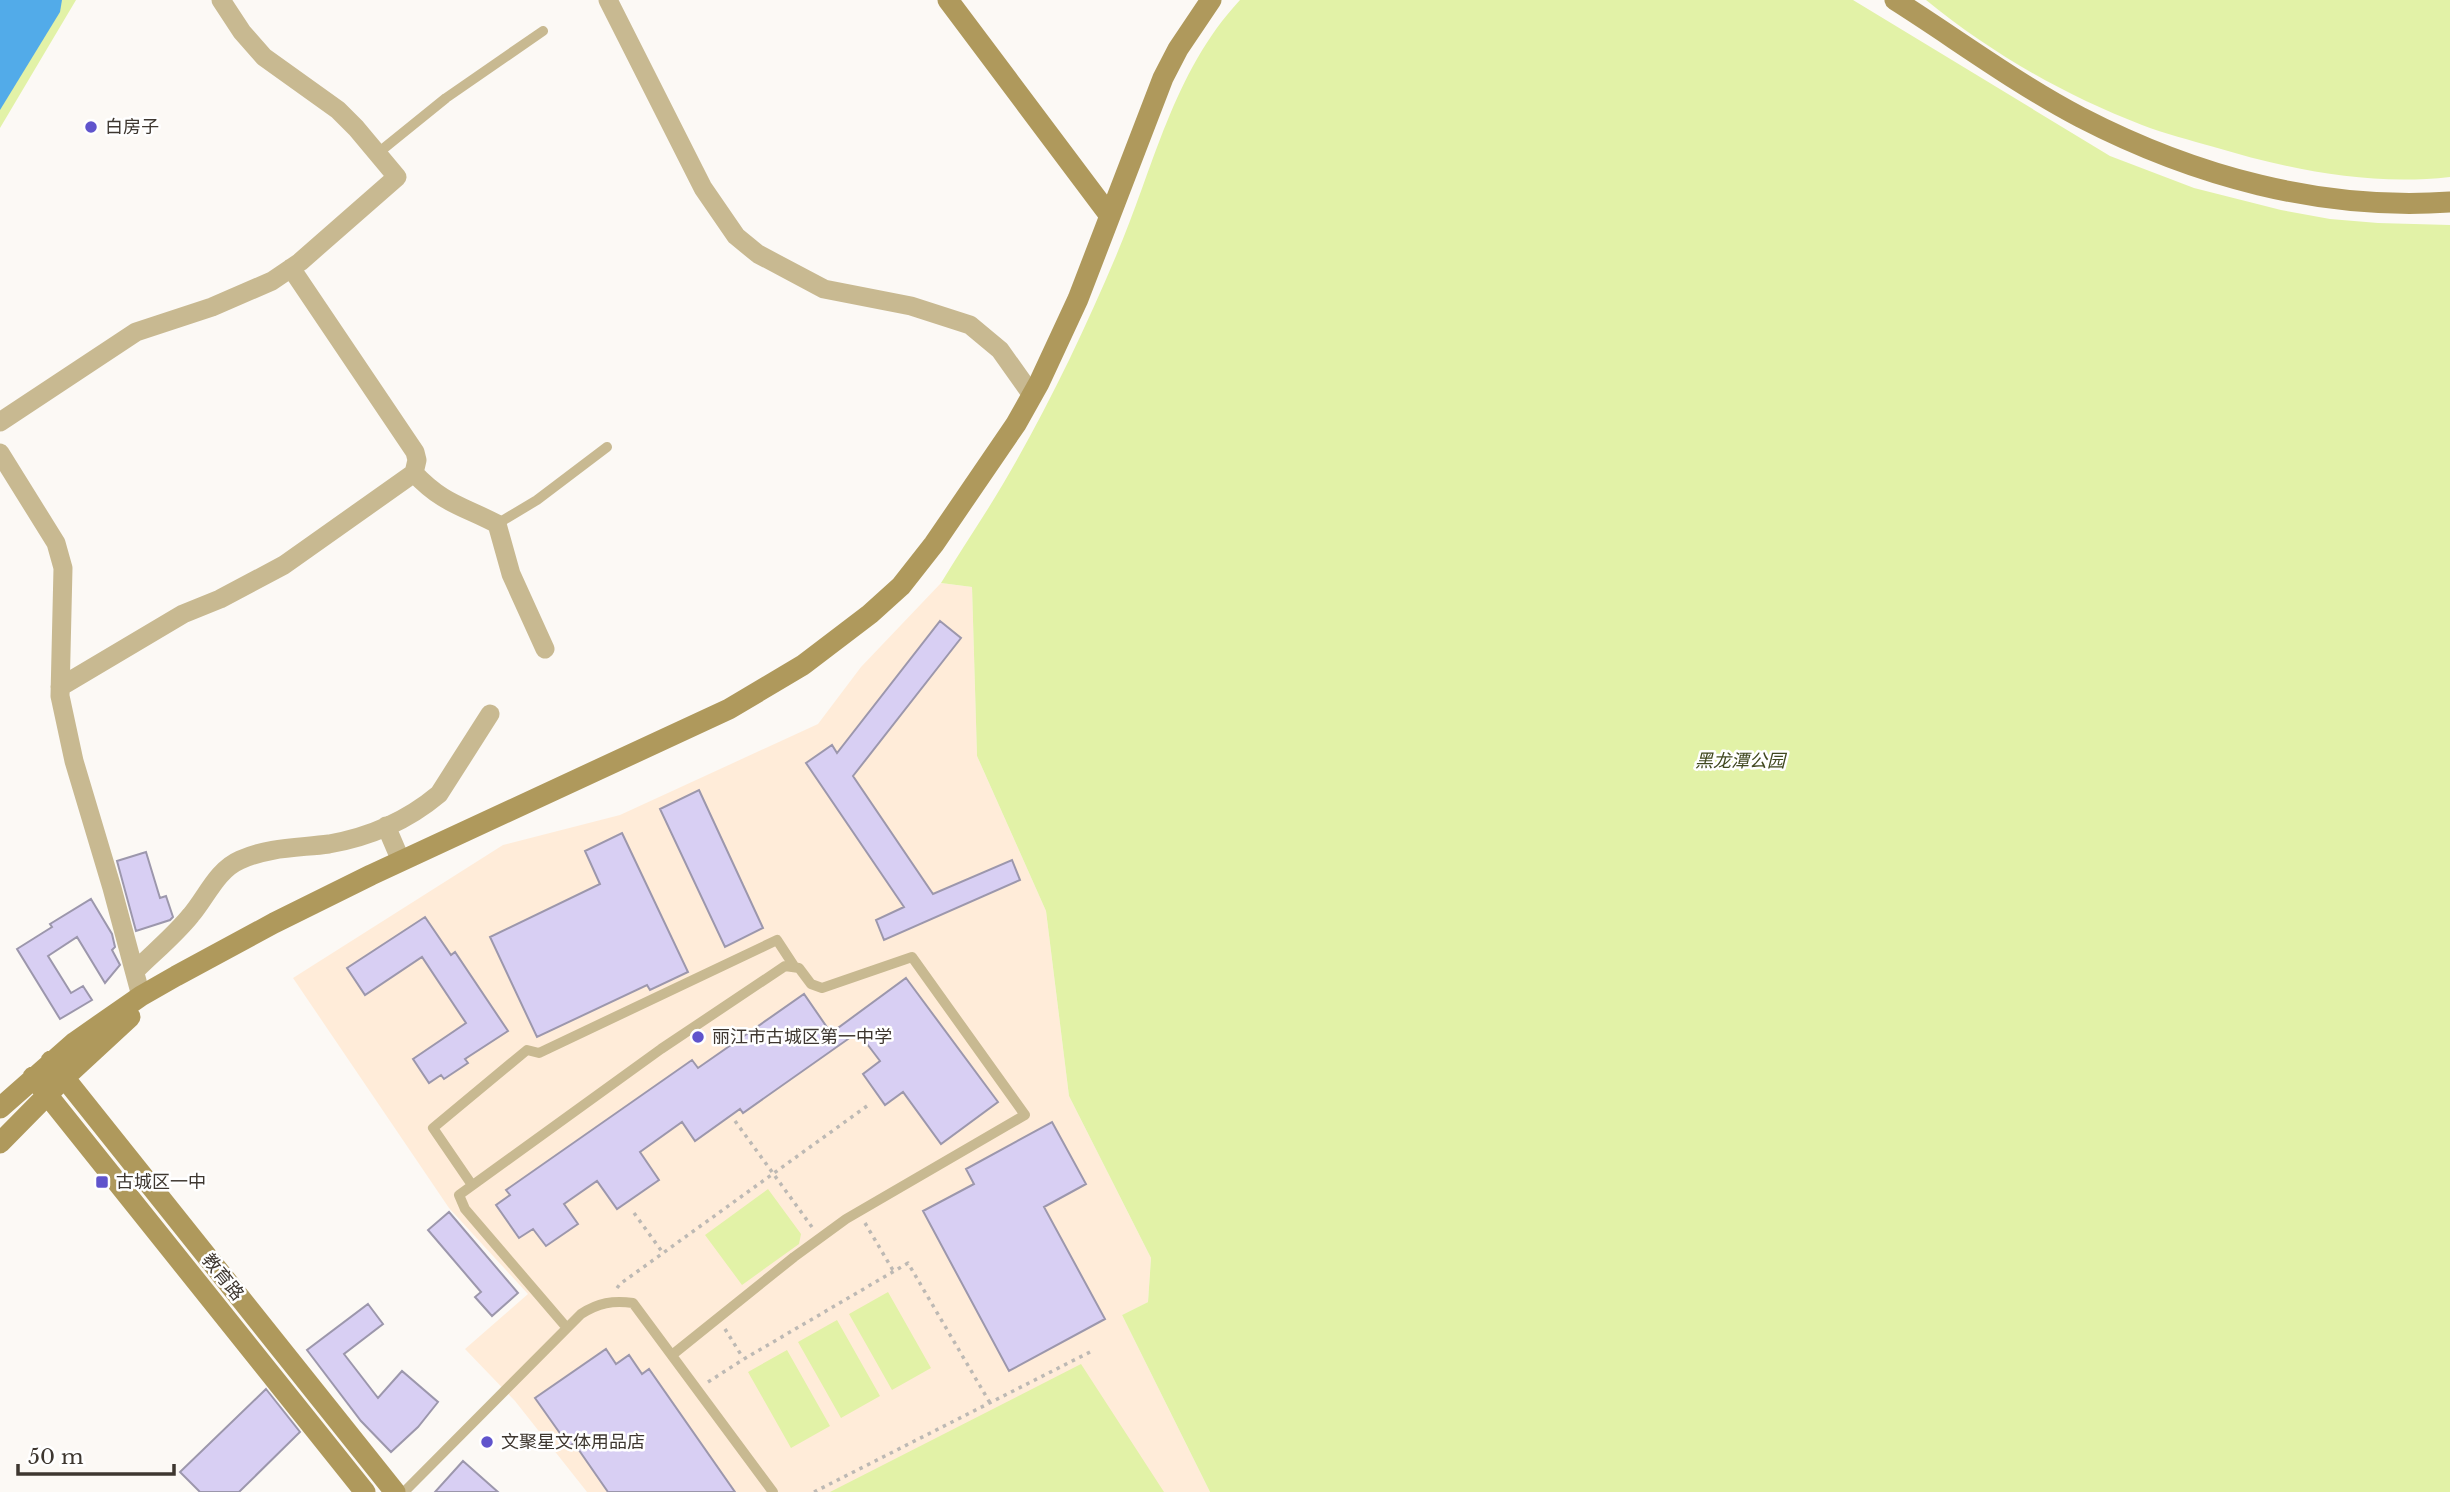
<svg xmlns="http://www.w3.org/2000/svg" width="2450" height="1492" viewBox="0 0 2450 1492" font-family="'Libre Baskerville','Noto Sans SC',serif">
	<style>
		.built { fill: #ffecd9 }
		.green { fill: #e2f2a7 }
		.water { fill: #52abe9 }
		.building { fill: #d8cff3; stroke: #9c97ac; stroke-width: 2 }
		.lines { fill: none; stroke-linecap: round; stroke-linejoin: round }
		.path { stroke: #bdb9b4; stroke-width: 3.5; stroke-dasharray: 3.5 5; stroke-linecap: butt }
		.lane { stroke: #c8b991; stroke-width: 10 }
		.street { stroke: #c8b991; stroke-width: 19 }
		.secondary { stroke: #af995c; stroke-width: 21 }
		.poi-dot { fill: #6054cc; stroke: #fff; stroke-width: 2.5 }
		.labels { text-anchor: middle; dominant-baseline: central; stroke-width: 5; stroke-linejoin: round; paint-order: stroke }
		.poi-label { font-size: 18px; fill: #3e3730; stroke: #fff; text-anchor: start }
		.park-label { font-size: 18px; font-style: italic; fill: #40481f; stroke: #fff }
		.street-label { font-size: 18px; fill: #3e3730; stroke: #fff }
	</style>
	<rect width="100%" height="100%" fill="#fcf9f5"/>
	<path class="built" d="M941,583L972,587L977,756L1046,911L1069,1096L1151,1258L1148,1302L1122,1315L1210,1492H587L515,1401L465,1349L528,1294L449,1208L293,978L503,845L620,815L818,724L861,667Z"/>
	<path class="green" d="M0,0H76L0,128Z
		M1240,0H1853L2110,156L2194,188L2281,210L2330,219L2378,223L2450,225V1492H1210L1122,1315L1148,1302L1151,1258L1069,1096L1046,911L977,756L972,587L941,583C961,550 983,518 1003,484C1046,411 1083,334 1116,256C1154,168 1172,73 1240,0Z
		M1926,0H2450V177C2369,186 2291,170 2214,147C2190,140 2165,134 2142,125C2064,95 1991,53 1926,0Z
		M768,1189L801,1234L799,1244L742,1285L705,1235Z
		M888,1292L931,1368L892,1390L849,1314Z
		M837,1320L880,1396L841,1418L798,1342Z
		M787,1350L830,1426L791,1448L748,1372Z
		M1081,1364L1164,1492H830Z"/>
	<path class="water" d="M0,0H62L60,12L0,110Z"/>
	<path class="building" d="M940,621L961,638L853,776L933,894L1012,860L1020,880L884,940L876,920L904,907L806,763L832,745L837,753Z
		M699,790L763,928L725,947L660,809Z
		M622,833L688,972L650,990L647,985L537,1037L490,937L600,884L585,851Z
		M146,852L160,898L166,896L173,917L170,920L136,931L117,861Z
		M91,899L112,934L115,947L112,950L120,965L105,983L77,937L48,956L71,993L83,986L92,1000L60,1019L17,949L52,927L50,924Z
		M425,917L451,955L455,952L508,1031L465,1059L468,1063L444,1079L441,1075L429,1083L413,1059L466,1023L422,957L365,995L347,968Z
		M906,978L998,1102L941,1144L903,1092L885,1105L863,1074L880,1061L858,1032L743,1113L740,1109L695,1141L682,1122L640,1152L659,1180L617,1209L597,1181L564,1204L578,1224L546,1246L533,1229L519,1238L496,1205L510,1195L506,1190L692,1060L698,1068L804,994L831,1033Z
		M1052,1122L1086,1184L1044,1207L1105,1319L1009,1371L923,1211L974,1184L966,1169Z
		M449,1212L518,1293L492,1316L475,1297L481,1292L428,1230Z
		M368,1304L383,1324L344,1354L378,1398L402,1371L438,1402L418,1427L391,1452L361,1421L307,1350Z
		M606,1349L616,1364L629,1355L642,1374L649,1369L735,1492H608L574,1443L569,1446L535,1398Z
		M266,1389L300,1432L239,1492H200L180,1472Z
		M463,1461L498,1492H435Z"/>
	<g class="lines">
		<path class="path" d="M735,1121L812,1227
			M634,1213L663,1253
			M865,1223L894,1272
			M617,1288L620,1284L867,1106
			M725,1329L743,1358
			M708,1382L744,1359L908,1263L990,1403
			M814,1492L1090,1352"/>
		<path class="lane" d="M378,153L446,98L543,31
			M497,524L537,500L607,447
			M472,1185L433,1128L527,1050L539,1053L777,940L794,966
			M567,1328L465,1209L459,1195L661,1049L785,966L799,968L811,984L822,988L912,957L1025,1115L846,1219L794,1257L672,1355
			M404,1492L581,1314C598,1303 613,1300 633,1303L773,1492"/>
		<path class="street" d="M608,0L703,188L736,236L758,254L824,289L911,306L970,325L1000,350L1032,395
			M0,422L136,332L212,307L272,281L300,262L397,177L356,128L338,110L264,57L242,32L221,0
			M0,453L56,543L63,568L60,696L74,761L112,888L141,996
			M414,473C443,504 463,506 497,524L511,574L545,649
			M60,687L183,614L220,599L284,565L414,473L417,460L415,452L291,268
			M386,826L401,861
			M135,971C153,953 175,935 191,915C207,896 217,870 240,860C269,847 298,848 329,844C369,837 408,820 439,794L490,714"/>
		<path class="secondary" d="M948,0L1110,216
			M1895,0C1955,38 2017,84 2080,117C2194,176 2321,211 2450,202
			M51,1061L395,1492
			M33,1077L365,1492
			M0,1108L75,1042L141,996L176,976L274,923L371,875L729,709L803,665L870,614L901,586L934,544L1016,424L1039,383L1078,299L1163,78L1178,49L1211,0
			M0,1143L64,1078L130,1017"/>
	</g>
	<g class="poi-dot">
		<circle cx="91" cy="127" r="7"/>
		<circle cx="698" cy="1037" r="7"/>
		<rect x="95" y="1175" width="14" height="14" rx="3.5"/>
		<circle cx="487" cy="1442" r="7"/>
	</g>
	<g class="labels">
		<g class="poi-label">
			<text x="105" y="127">白房子</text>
			<text x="712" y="1037">丽江市古城区第一中学</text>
			<text x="116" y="1182">古城区一中</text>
			<text x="501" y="1442">文聚星文体用品店</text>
		</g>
		<g class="park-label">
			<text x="1740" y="761">黑龙潭公园</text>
		</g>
		<g class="street-label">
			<text transform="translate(223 1277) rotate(51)">教育路</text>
		</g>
	</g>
	<path d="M18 1464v10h156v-10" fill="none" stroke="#3e3730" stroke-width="3.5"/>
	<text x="28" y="1464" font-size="21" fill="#3e3730" stroke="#ffffff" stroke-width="5" paint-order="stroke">50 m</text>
</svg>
